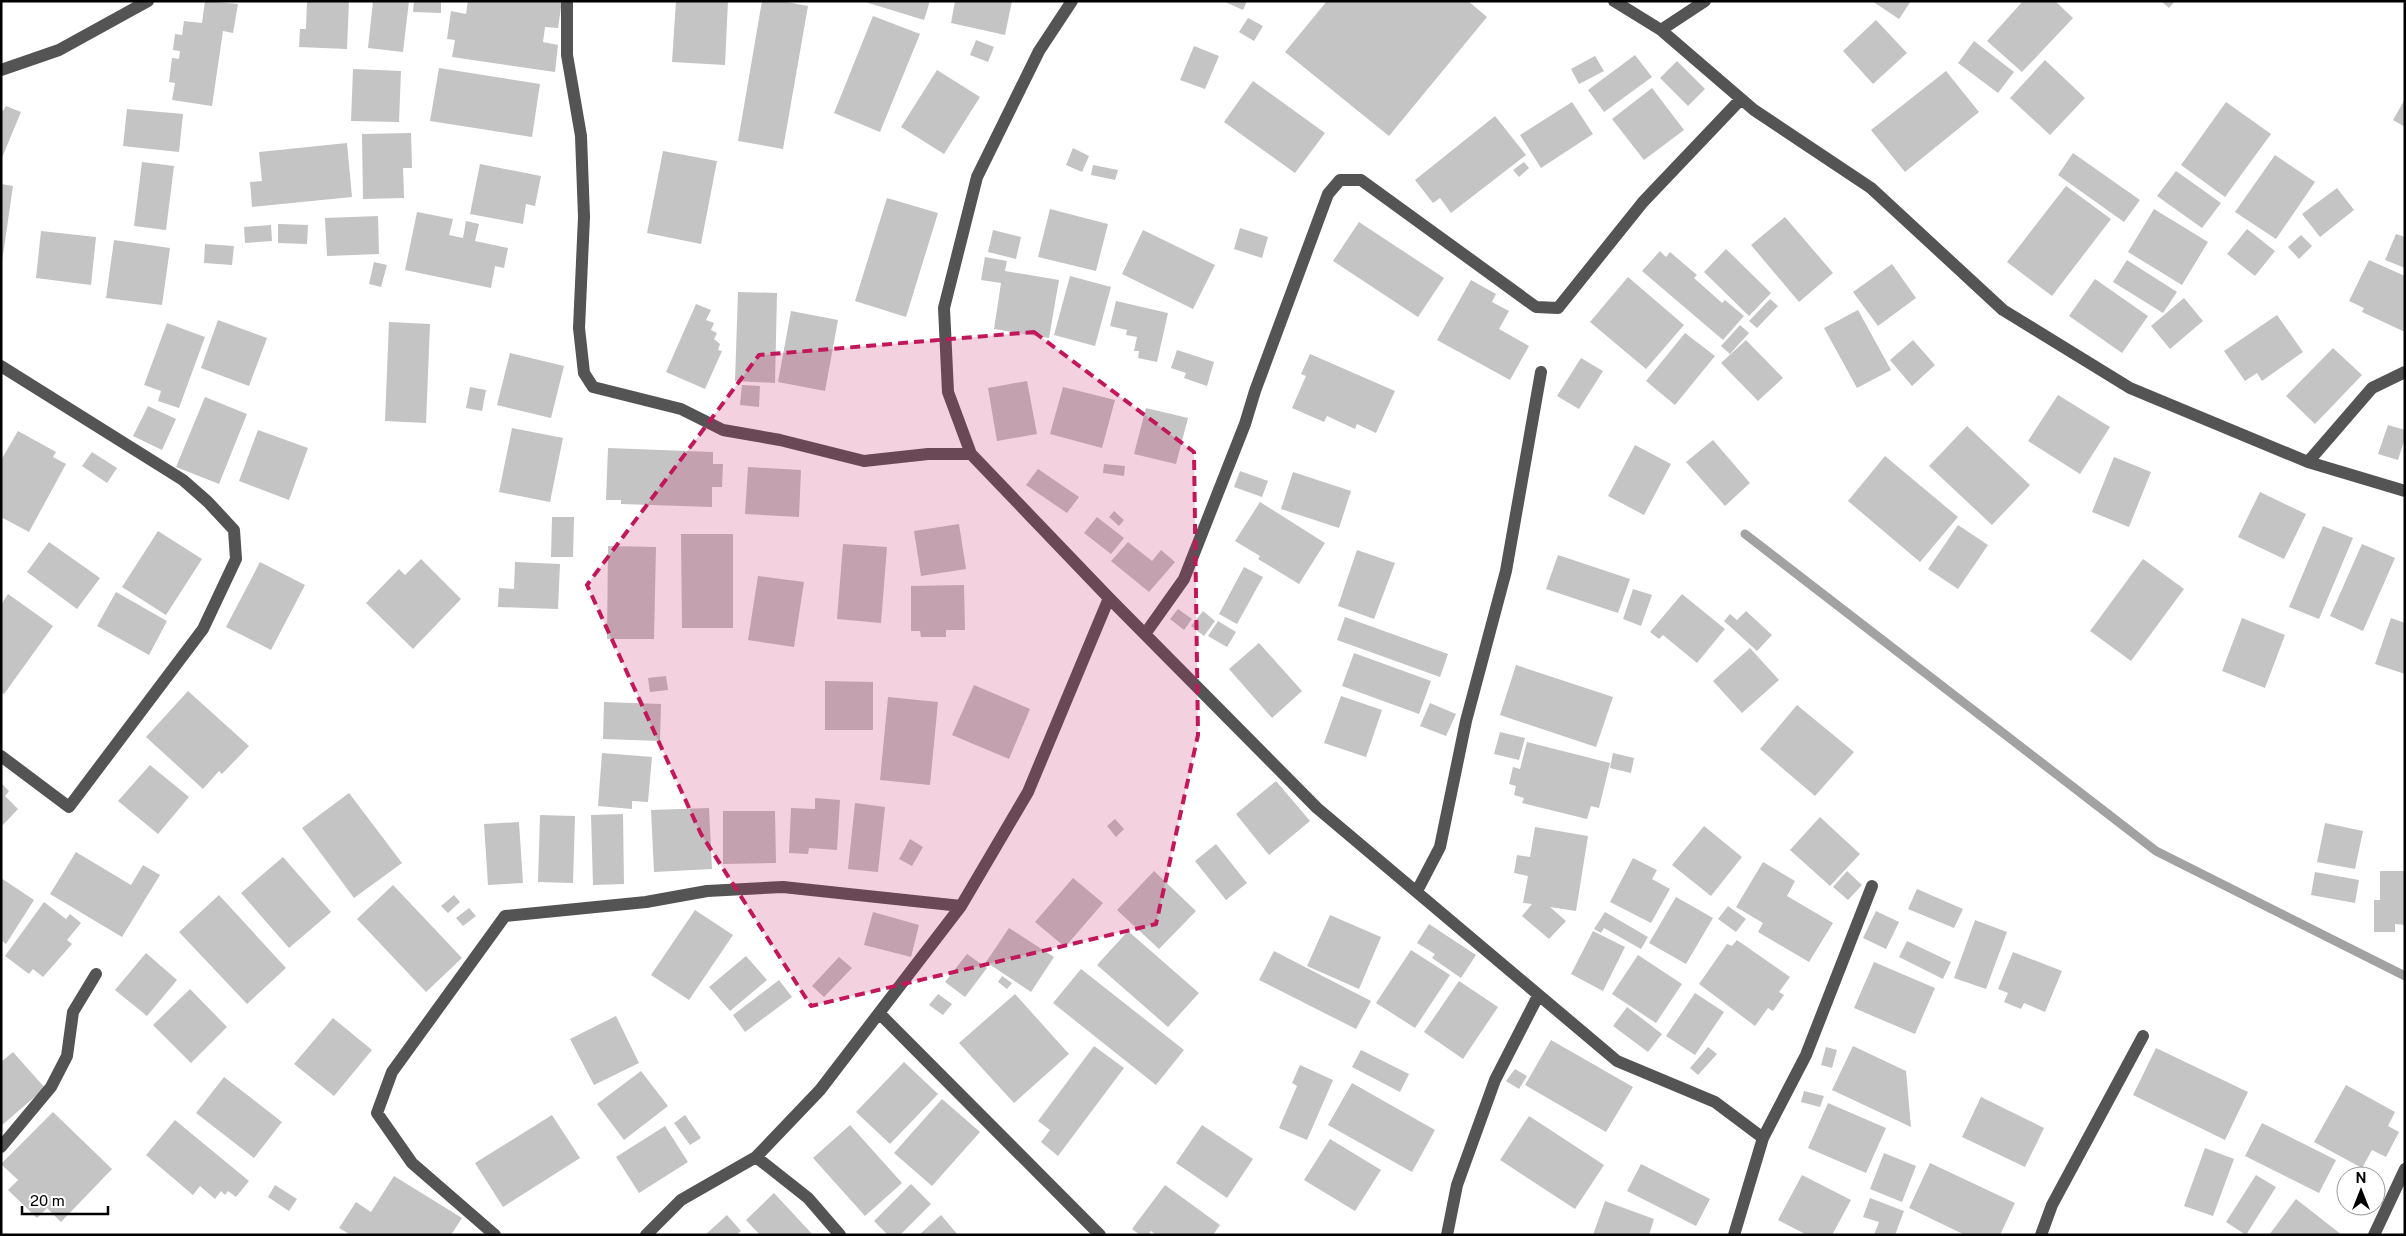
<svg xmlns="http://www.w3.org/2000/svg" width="2406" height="1236" viewBox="0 0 2406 1236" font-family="'Public Sans',sans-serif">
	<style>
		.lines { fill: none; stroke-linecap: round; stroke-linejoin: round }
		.stream { stroke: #a2a2a2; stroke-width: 9 }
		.building { fill: #c4c4c4 }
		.minor { stroke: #545454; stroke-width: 12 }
		.marked { fill: #c2185b; fill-opacity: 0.2; stroke: #c2185b; stroke-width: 4; stroke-dasharray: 10 6; stroke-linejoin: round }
	</style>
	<rect width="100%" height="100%" fill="#fff"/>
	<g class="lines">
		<path class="stream" d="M1745,534L2156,851L2405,976"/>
	</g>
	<path class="building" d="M205,1L238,4L233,33L223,31L212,106L172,100L175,83L169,82L172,58L179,59L180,51L173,50L175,34L182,35L184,21L202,23Z
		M307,1H349L347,49L299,47L300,29H306Z
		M373,1H409L403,52L368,48Z
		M414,1H441V13L413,12Z
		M468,1H562L558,28L545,27L543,42L558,45L555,72L452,57L455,40L447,39L451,11L466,14Z
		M676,1H728L725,65L672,62Z
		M762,1H781L808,6L783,149L738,141Z
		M862,1H930L924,20Z
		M955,1H1012L1005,35L951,23Z
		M1223,1H1247L1243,10Z
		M1327,1H1468L1487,17L1389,136L1285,52Z
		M1872,1H1911L1899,19Z
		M2023,1H2055L2073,18L2022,72L1987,41Z
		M2161,1H2175L2169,8Z
		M873,16L920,34L880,132L834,113Z
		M1248,18L1263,26L1254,41L1239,32Z
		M1876,20L1907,53L1873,84L1843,51Z
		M976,40L994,47L988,62L970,55Z
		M1974,41L2014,72L1998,93L1958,63Z
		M1194,46L1219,56L1205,89L1180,80Z
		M1635,55L1652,77L1604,112L1588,90Z
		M1595,56L1604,71L1579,84L1571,69Z
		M2045,60L2085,98L2050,135L2010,98Z
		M1677,61L1705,89L1688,106L1660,78Z
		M439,68L540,84L532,137L430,121Z
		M353,69L401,71L399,122L351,121Z
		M937,70L980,97L944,154L901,127Z
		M1946,71L1979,112L1905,172L1871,130Z
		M1253,81L1325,133L1295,173L1224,122Z
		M1652,88L1684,130L1644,160L1612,119Z
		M2405,99V127L2393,120Z
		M1572,102L1593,134L1541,168L1520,135Z
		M2226,102L2271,134L2225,197L2181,165Z
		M6,106L21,112L1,160V110L3,111Z
		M127,109L183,114L179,152L123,146Z
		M1495,116L1526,155L1451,213L1440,198L1433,203L1415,180Z
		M411,133L412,168H403L404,198L363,199L362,134Z
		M347,143L352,197L252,207L250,182L262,181L259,152Z
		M1073,148L1089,156L1082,172L1066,165Z
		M663,151L717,161L701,244L647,233Z
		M2073,153L2140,200L2124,222L2058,175Z
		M2275,155L2315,182L2276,239L2235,212Z
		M142,162L174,166L166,230L134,226Z
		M1524,162L1529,168L1519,177L1513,170Z
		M480,164L541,176L535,206L526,204L523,224L470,214Z
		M1093,165L1118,170L1115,180L1091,175Z
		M2176,171L2221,203L2202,228L2157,196Z
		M1,184L13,186L2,262H1Z
		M2066,186L2111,219L2052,296L2007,262Z
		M2337,188L2354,210L2320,237L2302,214Z
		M887,198L938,213L906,317L855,301Z
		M1050,209L1108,224L1096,271L1038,257Z
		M2154,209L2208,242L2182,285L2128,252Z
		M417,212L453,219L449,235L463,238L466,221L479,224L475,241L508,248L504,268L495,266L491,288L405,270Z
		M378,216L379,254L327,256L325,218Z
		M1785,217L1833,273L1799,302L1751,245Z
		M1359,222L1444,278L1418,317L1333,261Z
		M278,224L308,225L307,244L278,243Z
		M271,225L272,241L245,243L244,227Z
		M1240,228L1268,237L1262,258L1234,249Z
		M2247,229L2275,251L2255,276L2227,254Z
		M993,230L1021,237L1016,259L988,252Z
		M1143,230L1215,265L1193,309L1122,274Z
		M41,231L96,237L91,285L36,278Z
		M2396,234L2405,237V268L2385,260Z
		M2301,235L2312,246L2299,259L2288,247Z
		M114,240L170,248L162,305L106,298Z
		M205,244L234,246L232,265L204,263Z
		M1726,249L1771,293L1749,316L1704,272Z
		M1660,251L1666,257L1670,252L1697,275L1694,278L1722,303L1725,300L1744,316L1723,340L1642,271Z
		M985,257L1007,261L1005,271L1059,280L1049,338L994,329L1001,283L981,280Z
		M2127,260L2177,292L2163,313L2113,282Z
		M2369,260L2405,276V332L2362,312L2364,308L2349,301Z
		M374,262L387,265L381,287L369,284Z
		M1892,264L1916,298L1878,326L1853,292Z
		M1070,276L1111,287L1095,346L1054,335Z
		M1628,277L1684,325L1646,369L1590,322Z
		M2095,279L2148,316L2122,353L2069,316Z
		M1471,280L1496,294L1492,302L1509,311L1499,329L1529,346L1510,380L1437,340Z
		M738,292L777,293L775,383L735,381Z
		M2184,298L2203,321L2170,349L2151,326Z
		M1770,299L1778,306L1757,328L1749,321Z
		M1116,301L1168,313L1157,362L1138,358L1139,351H1134L1137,337L1126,335L1127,330L1110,326Z
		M696,304L711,310L706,320L714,323L711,330L717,333L714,339L720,344L718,350L722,351L705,389L666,372Z
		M1858,310L1891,370L1857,388L1824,328Z
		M791,311L838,320L825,391L778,382Z
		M2277,315L2303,352L2262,381L2257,373L2245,381L2224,351Z
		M218,320L267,338L249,386L201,368Z
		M389,322L430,324L426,423L385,421Z
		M167,323L205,337L179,408L158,401L161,391L144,385Z
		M1740,325L1749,333L1730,354L1721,346Z
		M1685,333L1715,356L1675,405L1646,381Z
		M1746,340L1783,378L1758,401L1721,363Z
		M1913,340L1935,365L1912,386L1890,360Z
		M2333,348L2362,375L2315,424L2286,396Z
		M1177,350L1214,362L1207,386L1184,378L1186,373L1171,368Z
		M510,353L564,366L551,418L497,405Z
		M1310,354L1395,391L1376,433L1357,424L1355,429L1327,416L1324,422L1292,408L1306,376L1301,374Z
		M1581,358L1603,371L1579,409L1557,396Z
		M1027,381L1037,434L997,441L988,388Z
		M742,385L760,386L759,407L740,405Z
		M470,387L486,390L482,411L466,408Z
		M1063,387L1115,400L1102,448L1050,434Z
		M2058,395L2110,427L2080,474L2028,441Z
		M205,397L247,414L219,484L176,467Z
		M148,406L176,419L162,450L133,436Z
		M1146,408L1188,418L1176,464L1134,454Z
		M2388,425L2405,430V438L2398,460L2378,454Z
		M1967,426L2030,485L1992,525L1929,466Z
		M512,428L563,438L550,502L499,492Z
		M258,430L308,448L289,500L239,481Z
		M18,431L56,452L53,457L66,464L29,532L1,517V460Z
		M1713,440L1750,483L1725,506L1686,462Z
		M1635,445L1671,464L1644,515L1608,496Z
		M608,448L713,452V464H723L722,487H712V507L621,504V500H606Z
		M92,452L117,468L107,483L82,466Z
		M1885,456L1958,517L1920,562L1848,501Z
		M2114,457L2151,472L2129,527L2092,512Z
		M1104,464L1125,466L1124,476L1103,473Z
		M748,467L801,470L799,517L745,514Z
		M1038,469L1079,497L1067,513L1026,485Z
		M1240,471L1268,481L1262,497L1234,487Z
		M1293,472L1351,491L1339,528L1281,509Z
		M2260,492L2306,514L2284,559L2238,537Z
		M1260,502L1325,543L1299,584L1258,559L1260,556L1235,541Z
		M1114,511L1124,520L1119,526L1109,517Z
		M552,517H574L573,557H551Z
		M1097,517L1124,538L1111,554L1084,533Z
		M959,524L966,569L921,576L914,531Z
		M1958,525L1988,545L1958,589L1928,569Z
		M2323,526L2353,538L2319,619L2289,607Z
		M158,531L202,559L166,615L122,587Z
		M681,534H733V628H682Z
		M49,542L100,578L77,609L27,572Z
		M1128,542L1152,561L1161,550L1175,562L1149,592L1111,561Z
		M843,544L887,547L881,623L837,619Z
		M2362,544L2395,558L2363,631L2330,616Z
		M608,546L656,547L654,639H607Z
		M1357,550L1395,563L1374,619L1338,606Z
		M1558,555L1630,579L1618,613L1546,589Z
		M421,559L461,599L413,649L366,603L399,569L405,575Z
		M2143,559L2184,589L2131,661L2090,631Z
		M260,562L305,585L271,650L226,627Z
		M515,562L560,564L558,609L498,607L499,588L514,589Z
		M1244,567L1263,577L1237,624L1219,614Z
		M758,576L804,582L794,647L748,640Z
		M964,585L965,630H946V637H921L920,631H911V586Z
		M1633,589L1652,595L1641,626L1623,619Z
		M116,592L167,621L149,655L97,626Z
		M8,594L53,626L4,694L1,693V605Z
		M1682,594L1725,629L1697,663L1663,635L1659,639L1650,632Z
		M1178,609L1192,619L1184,630L1170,619Z
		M1203,611L1215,621L1204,636L1191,626Z
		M1746,611L1772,635L1757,651L1724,621L1730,614L1737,620Z
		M1345,617L1448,654L1440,677L1337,640Z
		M2242,618L2285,635L2265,688L2222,671Z
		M2391,618L2405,623V674L2375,664Z
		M1218,621L1236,632L1227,647L1208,636Z
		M1259,643L1302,691L1272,718L1229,669Z
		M1750,648L1779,680L1742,713L1713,681Z
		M1354,653L1431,681L1419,714L1342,686Z
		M1516,665L1613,697L1596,747L1500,715Z
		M666,676L668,690L650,692L648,678Z
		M825,681L873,682V730H825Z
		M974,685L1030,709L1009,759L952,735Z
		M188,691L249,746L222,774L219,771L203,789L146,737Z
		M1341,696L1382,710L1366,757L1324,743Z
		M888,697L938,702L930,785L880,780Z
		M604,702L661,704L660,741L603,739Z
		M1430,703L1456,714L1446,736L1420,726Z
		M1797,705L1854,752L1815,796L1760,749Z
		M1500,732L1525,738L1519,760L1494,754Z
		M1527,742L1610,763L1599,808L1591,806L1587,819L1522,803L1524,798L1514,795L1516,786L1509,784L1513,767L1520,769Z
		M602,753L652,757L648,802L632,801V809L598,806Z
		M1613,753L1634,758L1631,773L1610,768Z
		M150,765L189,797L158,834L118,801Z
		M1276,781L1310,821L1269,855L1236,814Z
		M1,783L9,791L5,796L18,809L1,827Z
		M349,793L402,863L354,898L302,828Z
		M815,798L840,800L837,850L809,848L808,854L789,853L791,808L815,809Z
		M855,803L885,807L878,872L848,869Z
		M709,808L712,869L654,872L651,810Z
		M723,811H775L776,863L723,864Z
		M623,814L624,884L593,885L591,815Z
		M540,815L575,816L573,883L538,882Z
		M1820,817L1860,854L1830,886L1790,850Z
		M1115,819L1124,829L1116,837L1107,826Z
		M519,822L523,883L488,885L484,824Z
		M2325,823L2363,831L2355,869L2317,862Z
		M1704,826L1742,857L1711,896L1672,865Z
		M1535,827L1588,836L1576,911L1550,907L1566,921L1549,939L1522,916L1532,904L1523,903L1528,876L1514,873L1517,855L1530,857Z
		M910,839L923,847L912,866L899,859Z
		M1216,844L1247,883L1226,900L1195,861Z
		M76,852L131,885L143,865L160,875L122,937L50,894Z
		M283,857L331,912L289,948L241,893Z
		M1633,858L1657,870L1652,879L1670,889L1651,923L1610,902Z
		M1763,862L1795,881L1787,896L1833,923L1809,962L1758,932L1763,923L1736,907Z
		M1154,871L1196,911L1159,949L1117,910Z
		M1847,871L1862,885L1848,900L1833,887Z
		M2380,871H2405V925L2395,924V932H2374V900H2380Z
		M2315,872L2359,880L2355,903L2311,895Z
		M1,878L34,900L6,944L1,940Z
		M1073,878L1103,903L1065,947L1035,922Z
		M393,885L462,958L426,992L357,919Z
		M1917,889L1963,909L1954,928L1908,909Z
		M219,895L286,968L247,1004L179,932Z
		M454,895L460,902L448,913L441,906Z
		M1676,897L1713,918L1686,964L1649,943Z
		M44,902L66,919L70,914L81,923L67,940L72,944L43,977L33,969L29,974L5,956Z
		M1728,906L1746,919L1736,932L1718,919Z
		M469,908L476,916L463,926L456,918Z
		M695,910L733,935L689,1000L651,975Z
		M1876,911L1899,922L1886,949L1863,938Z
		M873,912L919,925L911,957L864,945Z
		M1605,912L1648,937L1641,949L1604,928L1601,933L1594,929Z
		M1330,915L1381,937L1359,989L1307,966Z
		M1975,920L2007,932L1986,989L1954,978Z
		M1429,924L1476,955L1461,978L1432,958L1435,954L1417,943Z
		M1009,928L1054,957L1031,992L986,962Z
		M1128,931L1199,993L1168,1027L1097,965Z
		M1593,931L1625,947L1603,991L1571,974Z
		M1737,940L1790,977L1779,992L1784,995L1773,1011L1768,1008L1755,1026L1699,984L1727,944L1732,946Z
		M1907,941L1951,962L1943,979L1899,957Z
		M1411,950L1450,975L1415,1028L1376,1003Z
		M1274,951L1371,1001L1356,1029L1259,980Z
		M2013,952L2062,971L2045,1012L2024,1003L2021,1009L2004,1002L2008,993L1998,989Z
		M146,953L177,980L147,1016L115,990Z
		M967,954L987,968L965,997L945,982Z
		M1638,955L1682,984L1656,1023L1612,994Z
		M746,956L767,980L730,1011L709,987Z
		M839,957L852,968L824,997L812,986Z
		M1874,962L1935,988L1915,1034L1854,1008Z
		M1081,969L1184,1050L1156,1085L1053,1003Z
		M1002,976L1012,983L1007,989L998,982Z
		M779,980L792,997L745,1032L733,1015Z
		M1459,981L1498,1007L1463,1059L1424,1032Z
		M190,989L227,1027L191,1063L153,1025Z
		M1695,993L1724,1012L1695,1055L1666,1036Z
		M938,994L952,1004L943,1015L929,1005Z
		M1015,994L1069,1054L1014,1103L959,1043Z
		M1627,1007L1662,1034L1648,1052L1613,1026Z
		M616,1016L639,1063L594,1085L570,1039Z
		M333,1018L372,1050L334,1096L294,1064Z
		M1551,1040L1633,1087L1606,1132L1525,1085Z
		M1094,1046L1124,1068L1058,1156L1041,1142L1050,1130L1038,1121Z
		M1853,1046L1906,1071L1911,1127L1832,1090Z
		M1708,1047L1717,1054L1698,1075L1690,1068Z
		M1826,1047L1837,1050L1832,1068L1821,1065Z
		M2156,1048L2248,1092L2225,1140L2133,1095Z
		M1361,1050L1409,1074L1400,1092L1352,1067Z
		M13,1052L45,1088L1,1126V1062Z
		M904,1062L938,1094L890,1144L856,1112Z
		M1300,1065L1333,1080L1307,1140L1279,1128L1297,1086L1292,1083Z
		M1515,1069L1527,1076L1519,1089L1506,1081Z
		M641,1071L668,1106L624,1140L597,1104Z
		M224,1077L282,1122L254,1158L196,1113Z
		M1352,1083L1435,1130L1412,1172L1328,1125Z
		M2346,1085L2395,1112L2388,1126L2399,1132L2386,1157L2372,1150L2362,1168L2314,1142Z
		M1804,1091L1824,1096L1820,1107L1801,1102Z
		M1981,1097L2044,1128L2025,1167L1962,1137Z
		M942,1099L980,1132L932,1186L894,1153Z
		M1828,1103L1886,1128L1866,1173L1808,1148Z
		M53,1112L112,1169L61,1222L47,1208L37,1218L8,1190L18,1180L1,1164Z
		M552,1115L580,1158L503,1207L475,1163Z
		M685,1115L701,1138L690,1145L674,1123Z
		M1529,1116L1604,1165L1575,1209L1500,1160Z
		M175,1120L249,1181L236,1197L228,1191L225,1195L221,1191L215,1199L200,1186L193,1195L146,1155Z
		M2262,1123L2336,1160L2319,1193L2245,1156Z
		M850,1125L902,1183L865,1216L813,1158Z
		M1202,1125L1253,1159L1227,1198L1176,1163Z
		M665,1126L688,1162L639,1193L616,1157Z
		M1330,1139L1381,1170L1355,1211L1304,1180Z
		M2205,1148L2234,1159L2213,1216L2184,1206Z
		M1884,1153L1916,1166L1902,1202L1870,1189Z
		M1930,1163L2015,1203L2000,1235H1965L1909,1208Z
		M1641,1164L1710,1199L1696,1226L1627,1191Z
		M1802,1175L1851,1200L1832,1235H1807L1778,1220Z
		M2256,1175L2276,1187L2246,1235L2226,1222Z
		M394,1176L462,1218L451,1235H351L339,1228L356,1202L371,1212Z
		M911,1184L931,1204L900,1235H888L874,1221Z
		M275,1185L297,1199L289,1211L268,1197Z
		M1165,1185L1220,1225L1213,1235H1156L1151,1231L1148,1235H1140L1132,1229Z
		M774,1193L813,1235H760L746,1220Z
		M1870,1198L1904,1211L1895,1235H1874L1879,1222L1863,1217Z
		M2296,1199L2342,1235H2269Z
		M1605,1201L1654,1219L1649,1235H1593Z
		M727,1215L741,1231L736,1235H705Z
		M941,1215L958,1235H919Z"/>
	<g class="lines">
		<path class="minor" d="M567,1V55L581,136L584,217L579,328L584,373L593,387L681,409L723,430L780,440L864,461L928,454H971
			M1072,1L1039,51L977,177L944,308L948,392L971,454L1109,598L1317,808L1617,1061L1715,1102L1763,1138L1734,1235
			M1614,1L1661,30L1754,110L1871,188L2003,310L2130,388L2308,462L2405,491
			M1661,30L1705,1
			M1,70L59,50L148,1
			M1,366L183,480L208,502L234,530L236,559L203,629L69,807L1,756
			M2308,462L2372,388L2405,372
			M1145,634L1184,579L1245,424L1255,391L1328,194L1340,180H1361L1536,307L1558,308L1643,202L1741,99
			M1417,891L1440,847L1466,721L1506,571L1541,372
			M879,1013L1100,1235
			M1763,1138L1806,1055L1872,886
			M1,1147L51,1087L67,1056L73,1012L96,974
			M756,1157L808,1198L840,1235
			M495,1235L412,1163L377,1113L392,1072L505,916L646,902L707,891L783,887L961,906
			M646,1235L681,1200L756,1157L820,1090L961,906L1028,792L1109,598
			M1447,1235L1457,1185L1495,1080L1538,996
			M2041,1235L2052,1205L2143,1036
			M2374,1235L2405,1169"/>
	</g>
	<path class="marked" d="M1034,332L1194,452L1198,735L1156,924L811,1006L701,834L587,585L759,355Z"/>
	<rect width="2406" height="1236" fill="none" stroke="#000000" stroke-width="5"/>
	<g transform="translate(2361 1191)"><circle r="24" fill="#ffffff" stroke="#999999"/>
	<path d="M0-4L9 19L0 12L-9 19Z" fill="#000000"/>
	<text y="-8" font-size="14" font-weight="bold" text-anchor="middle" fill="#000000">N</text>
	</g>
	<path d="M22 1206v8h86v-8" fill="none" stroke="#000000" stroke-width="2.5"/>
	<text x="30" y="1206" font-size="15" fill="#000000" stroke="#ffffff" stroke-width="4" paint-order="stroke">20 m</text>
</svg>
